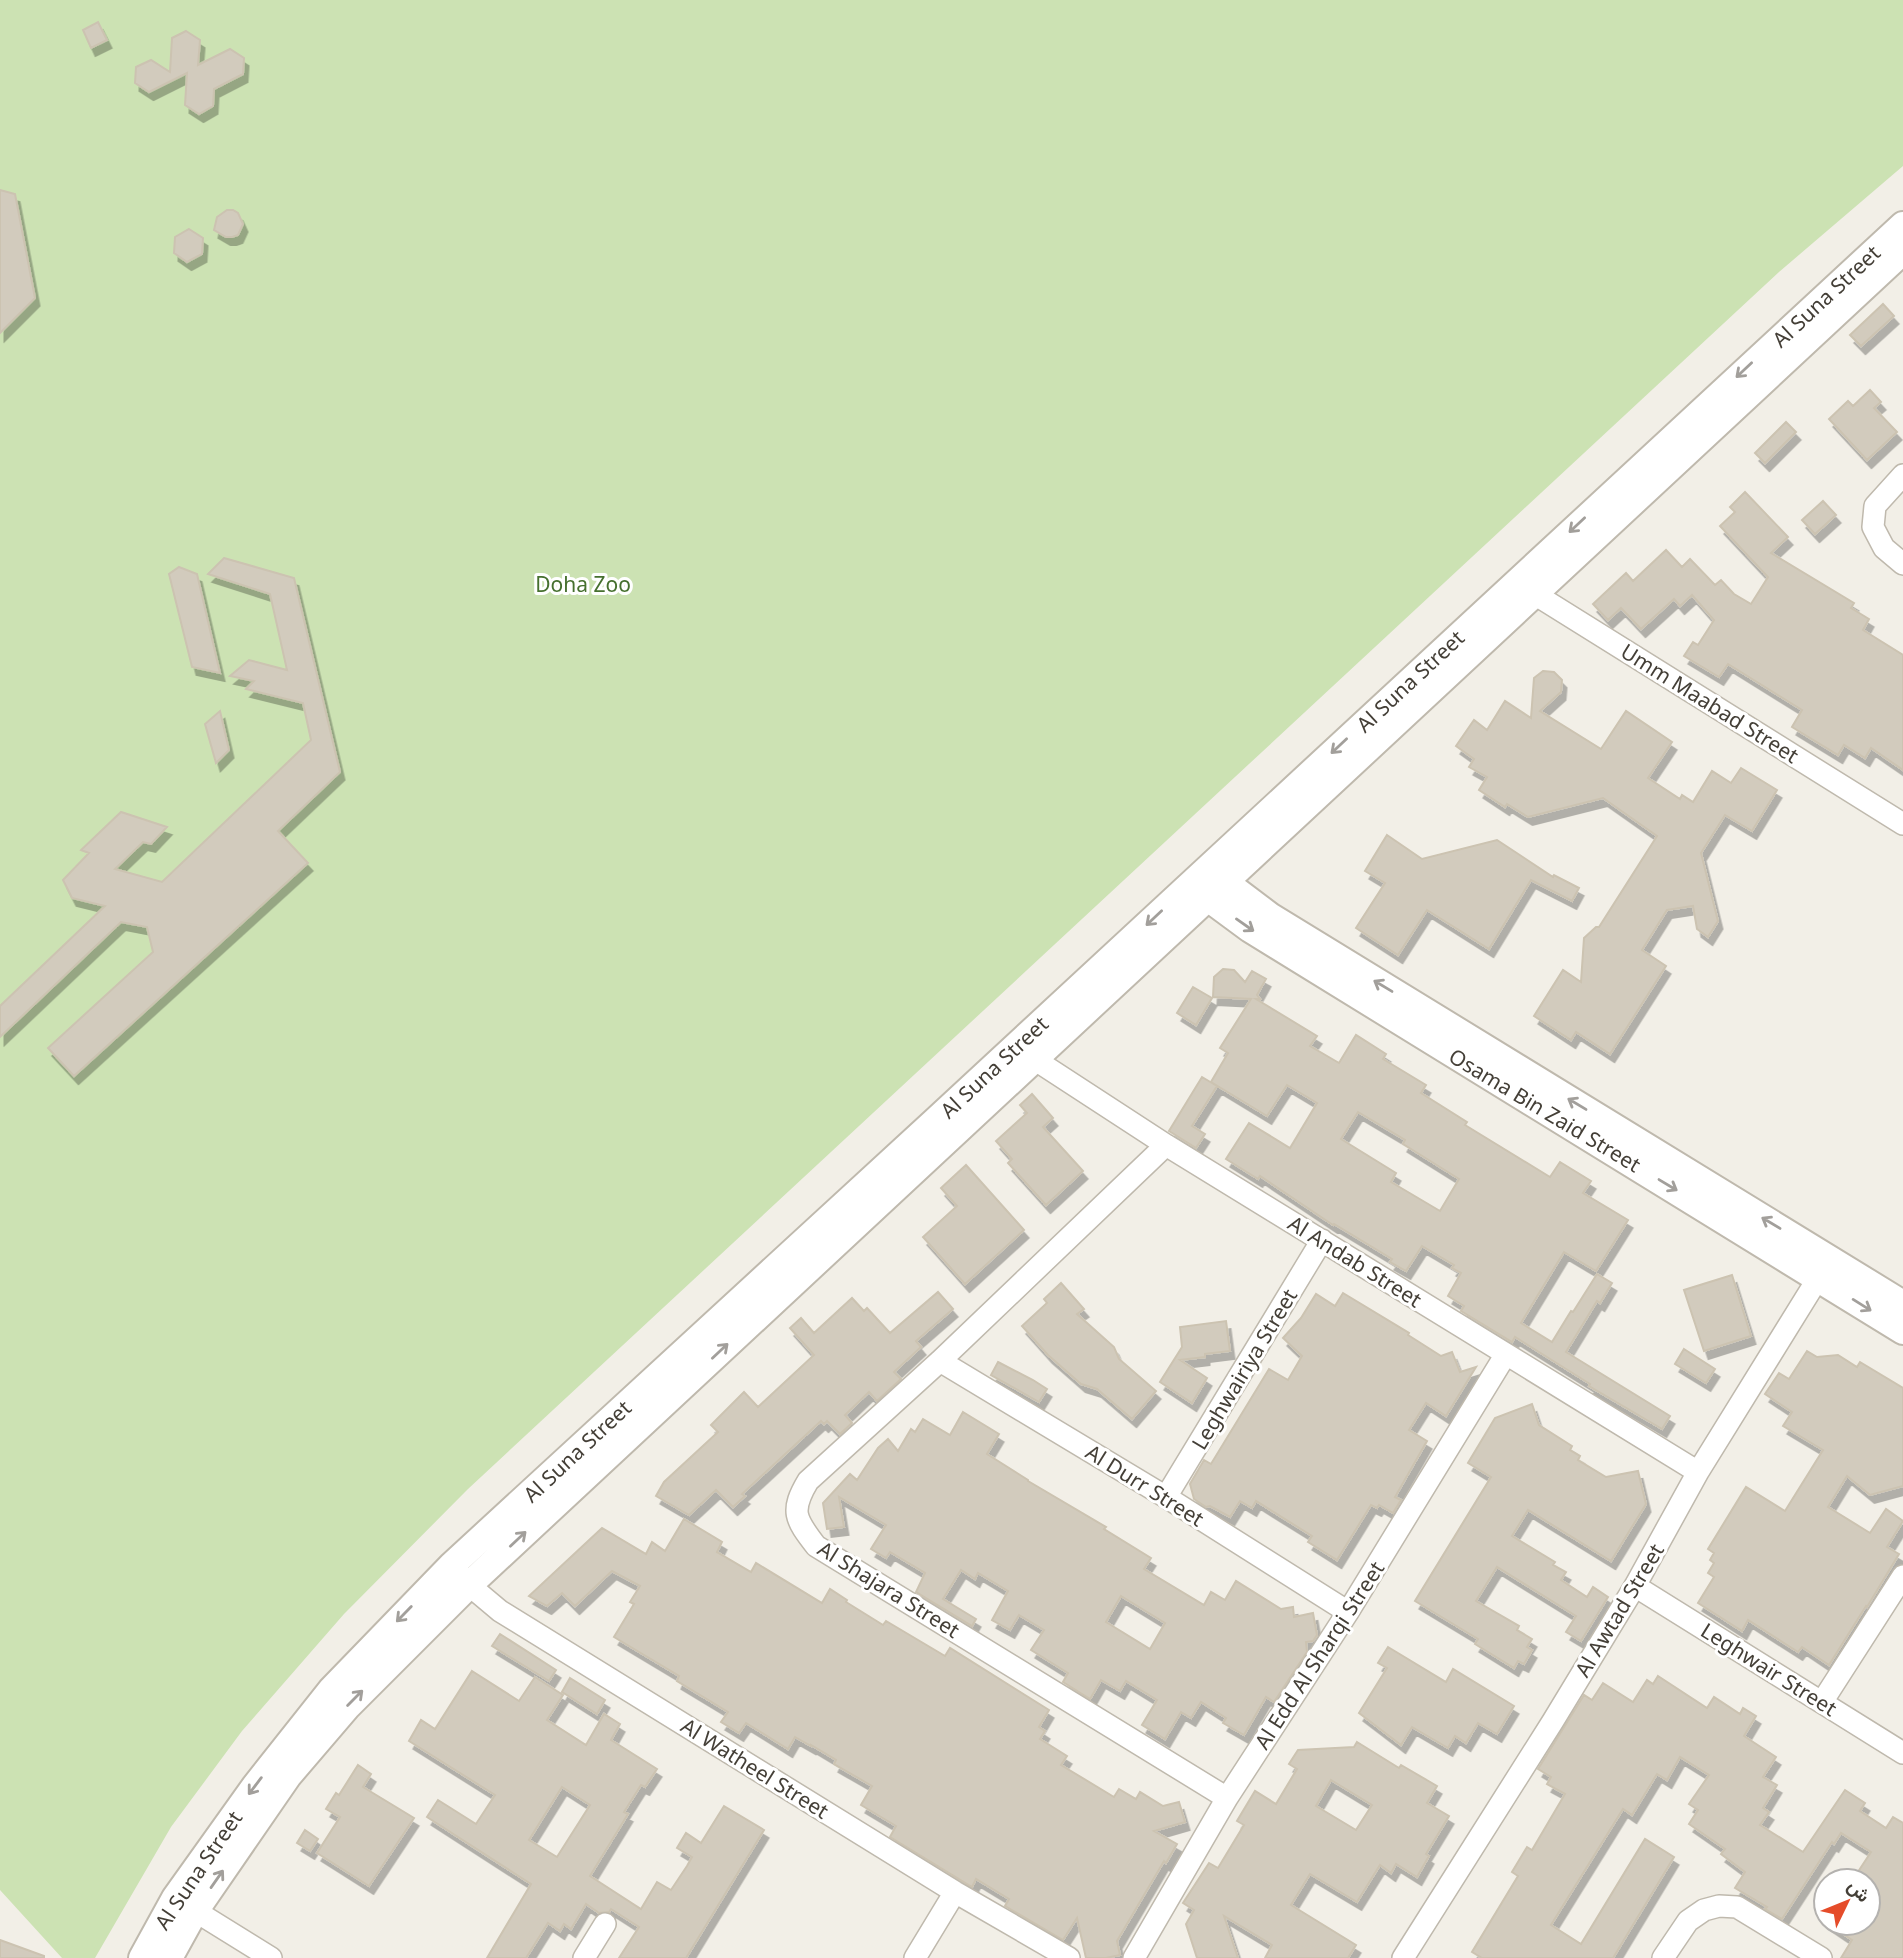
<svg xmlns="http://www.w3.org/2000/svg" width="1903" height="1958" viewBox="0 0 1903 1958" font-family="'Noto Sans',Vazirmatn,sans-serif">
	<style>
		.green { fill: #cce2b3 }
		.building { fill: #d2cbbd; stroke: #ccc3b1; stroke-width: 2; fill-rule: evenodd; filter: url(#shadow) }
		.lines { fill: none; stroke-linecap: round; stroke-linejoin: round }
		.minor-casing { stroke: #bfb9ad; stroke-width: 24 }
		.tertiary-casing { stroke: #bfb9ad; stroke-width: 30 }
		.minor { stroke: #fff; stroke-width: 21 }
		.tertiary { stroke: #fff; stroke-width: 26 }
		.oneway { stroke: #a29f9b }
		.labels { text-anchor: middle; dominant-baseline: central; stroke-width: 6; stroke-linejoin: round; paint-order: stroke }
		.street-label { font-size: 21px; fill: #443f37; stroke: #fff }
		.park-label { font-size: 21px; fill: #46702f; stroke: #fff }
	</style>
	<defs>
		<filter id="shadow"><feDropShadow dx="4.5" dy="8" stdDeviation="0" flood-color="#0004"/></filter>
	</defs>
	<rect width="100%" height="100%" fill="#f2efe7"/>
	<path class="green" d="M0,0H1903V166L1779,272L468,1489L344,1614L242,1731L171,1827L95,1958H62L0,1890Z"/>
	<path class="building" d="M98,22L107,40L91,48L83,30Z
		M186,31L200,40L198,65L230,49L244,58L243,74L214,89L213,106L199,114L185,105L187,73L149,92L135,83L136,67L151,60L170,72L172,38Z
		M0,190L15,194L35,298L0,333Z
		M227,210H233L238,213L243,224L238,235L232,237H226L214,230L217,217Z
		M189,229L203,238L202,254L187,262L174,253L175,237Z
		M1883,304L1894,316L1861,346L1850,335Z
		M1870,390L1881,402L1874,408L1897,432L1867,460L1829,419L1848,401L1853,406Z
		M1786,422L1796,432L1765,463L1755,453Z
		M1745,492L1788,537L1771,553L1854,603L1851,608L1869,619L1863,630L1903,655V770L1871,748L1865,758L1844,745L1838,755L1792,727L1802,710L1728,664L1719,677L1684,656L1693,642L1698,645L1714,620L1692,595L1680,606L1674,599L1641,629L1621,608L1608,620L1593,604L1626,573L1633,581L1666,550L1682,567L1690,559L1715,585L1721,580L1734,594L1751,604L1768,577L1720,526L1735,512L1730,507Z
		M1823,501L1836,515L1815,534L1802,520Z
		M224,558L294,578L340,772L278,831L308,863L74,1076L48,1048L153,952L147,927L121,922L0,1037V1006L105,906L72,898L63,880L89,853L81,850L121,812L167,827L151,844L143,842L115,869L162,882L311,740L303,703L246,689L254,681L230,676L249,660L287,670L270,594L208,574Z
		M179,567L197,574L220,673L192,667L169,574Z
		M1543,671L1554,672L1562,680L1561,692L1540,711L1601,749L1626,711L1672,742L1648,778L1680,799L1682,795L1693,802L1712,771L1731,783L1741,768L1777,790L1752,831L1725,815L1701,853L1718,921L1708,937L1697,929L1693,906L1667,910L1642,950L1666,966L1610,1054L1576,1032L1571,1040L1534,1016L1563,970L1581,982L1584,938L1596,927H1599L1657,836L1603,798L1528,817L1507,804L1505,807L1479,790L1487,777L1469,767L1474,759L1456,746L1474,720L1487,730L1505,701L1531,718L1534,678Z
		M220,711L229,750L216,763L205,724Z
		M1387,835L1422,859L1497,840L1553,877L1554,875L1579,888L1572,901L1531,880L1489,949L1427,910L1398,955L1356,928L1385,883L1365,871Z
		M1223,969L1234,970L1245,982L1252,971L1266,979L1257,995L1260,999H1256L1317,1036L1310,1046L1339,1063L1356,1035L1386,1054L1383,1059L1426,1085L1421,1093L1467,1122L1465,1125L1550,1177L1560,1162L1591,1181L1583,1193L1628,1220L1596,1271L1564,1252L1521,1323L1552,1342L1571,1311L1573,1312L1597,1274L1612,1283L1600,1303L1597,1301L1566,1352L1670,1416L1662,1429L1589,1386L1590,1384L1515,1337L1512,1342L1461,1311L1464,1306L1448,1296L1461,1273L1452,1268L1454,1265L1422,1246L1406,1271L1390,1262L1392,1259L1334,1224L1333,1225L1260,1176L1258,1179L1226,1159L1249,1123L1290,1148L1317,1103L1287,1085L1267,1116L1211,1082L1228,1053L1220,1048L1251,999L1213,997L1214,977ZM1358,1112L1405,1140L1403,1144L1459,1179L1440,1211L1391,1182L1396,1173L1341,1139Z
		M1193,987L1212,998L1196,1025L1177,1013Z
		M1202,1077L1217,1086L1192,1126L1205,1134L1196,1148L1169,1131Z
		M1032,1094L1053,1118L1043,1127L1083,1171L1046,1205L1008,1163L1012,1159L996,1141L1027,1113L1020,1105Z
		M966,1165L1024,1230L965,1284L923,1237L957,1206L941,1188Z
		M1732,1275L1751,1336L1704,1351L1684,1290Z
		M1061,1283L1084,1309L1077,1314L1114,1347L1119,1359L1156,1391L1132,1419L1097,1389L1081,1384L1048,1355L1022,1326L1047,1303L1044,1299Z
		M938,1292L953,1309L916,1341L921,1347L894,1372L901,1379L877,1401L869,1392L845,1415L852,1423L840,1434L827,1421L824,1424L821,1421L742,1494L745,1496L733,1507L716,1490L689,1515L656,1496L664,1482L718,1432L711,1425L744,1392L758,1407L814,1355L790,1328L801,1318L814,1333L852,1298L864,1311L867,1308L890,1333Z
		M1343,1293L1409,1333L1408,1335L1441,1356L1452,1352L1460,1372L1476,1367L1446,1416L1426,1403L1409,1430L1427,1441L1395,1497L1401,1500L1393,1513L1379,1505L1377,1508L1371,1505L1337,1560L1308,1542L1312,1536L1256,1501L1252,1508L1240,1501L1230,1517L1210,1506L1206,1507L1194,1499L1190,1484L1204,1460L1211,1464L1269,1369L1288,1380L1302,1356L1283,1338L1301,1318L1316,1294L1335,1306Z
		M1226,1321L1230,1351L1205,1354V1357L1180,1360L1207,1378L1192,1403L1160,1382L1182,1347L1180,1327Z
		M1684,1349L1715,1369L1706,1383L1675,1364Z
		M1807,1351L1817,1357L1838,1355L1857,1367L1860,1362L1903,1388V1486L1870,1495L1847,1476L1828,1507L1870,1533L1886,1509L1903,1521L1887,1547L1899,1554L1867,1607L1866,1606L1829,1665L1802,1647L1798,1652L1748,1620L1742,1631L1698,1603L1714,1577L1708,1573L1714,1563L1710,1560L1714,1553L1708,1549L1746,1487L1785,1511L1823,1450L1783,1426L1792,1412L1765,1394L1779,1373L1789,1379Z
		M998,1362L1033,1380L1047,1389L1039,1402L991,1375Z
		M1532,1404L1539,1425L1572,1446L1570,1450L1580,1456L1578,1460L1606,1477L1638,1471L1646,1504L1611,1561L1528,1510L1512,1536L1555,1562L1553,1565L1566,1572L1561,1580L1587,1597L1593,1587L1608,1597L1581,1641L1566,1632L1576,1616L1497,1567L1476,1601L1519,1626L1517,1630L1532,1639L1527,1647L1532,1650L1524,1664L1518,1661L1514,1668L1475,1644L1478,1639L1415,1601L1491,1477L1468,1463L1495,1418Z
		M963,1412L999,1434L987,1454L1028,1480V1481L1106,1527L1104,1529L1151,1558L1144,1569L1204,1605L1211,1592L1225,1600L1236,1581L1281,1609L1293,1607L1294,1617L1313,1613L1317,1635L1313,1641L1306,1642L1307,1652L1274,1702L1266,1697L1244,1735L1223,1723L1226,1718L1201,1702L1191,1718L1181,1712L1165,1739L1142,1725L1157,1700L1126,1681L1120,1691L1101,1680L1090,1699L1063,1682L1068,1673L1031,1650L1044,1630L1019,1615L1010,1630L992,1620L1008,1591L978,1573L975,1579L961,1570L943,1599L976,1619L972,1626L916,1592L925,1573L890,1552L886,1558L871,1549L886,1525L839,1497L844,1527L827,1529L823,1503L850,1474L857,1480L878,1448L888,1439L898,1451L911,1429L915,1432L923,1419L950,1435ZM1121,1596L1165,1623L1150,1649L1106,1622Z
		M684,1519L722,1542L717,1552L751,1572L756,1563L822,1603L830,1589L847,1600L846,1602L883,1625L886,1621L945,1656L950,1648L1049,1710L1039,1727L1045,1731L1040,1739L1067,1756L1061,1765L1114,1797L1119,1789L1136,1799L1140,1792L1163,1806L1179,1802L1185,1822L1154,1831L1177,1844L1166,1863L1164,1861L1117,1941L1120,1955L1106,1958H1086L1077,1918L1063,1940L1005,1906L1009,1899L976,1879L972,1887L890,1837L896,1826L861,1805L872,1786L834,1764L836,1760L811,1745V1746L795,1737L788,1749L746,1723L739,1733L721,1722L728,1712L677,1681L679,1676L614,1637L634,1604L630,1602L640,1586L612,1571L575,1606L562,1593L547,1606L529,1596L602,1528L646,1554L652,1542L665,1551Z
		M500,1634L556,1670L549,1681L492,1646Z
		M1388,1647L1446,1682L1453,1669L1514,1706L1497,1734L1478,1723L1466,1743L1455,1736L1448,1748L1412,1727L1401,1745L1359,1713L1387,1668L1378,1663Z
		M472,1671L519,1701L535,1677L563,1695L547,1720L586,1745L604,1714L620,1724L611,1740L657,1769L645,1787L641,1785L624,1812L628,1814L590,1876L641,1909L657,1882L671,1890L687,1866L692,1857L677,1848L686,1833L701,1843L724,1806L764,1830L686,1958H619L639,1927L611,1909L609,1912L599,1913L586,1904L571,1929L564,1924L560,1931L548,1923L526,1958H487L531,1884L427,1817L438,1800L476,1824L495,1795L409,1741L421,1720L435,1729ZM562,1787L590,1805L557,1857L529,1840Z
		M1658,1676L1707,1708L1714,1697L1740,1714L1743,1708L1756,1716L1744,1736L1776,1757L1763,1777L1777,1785L1763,1808L1769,1812L1760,1825L1803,1852L1845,1790L1865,1803L1860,1811L1886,1828L1893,1817L1903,1823V1958H1841L1852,1940L1827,1923H1868V1881H1852L1871,1852L1841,1833L1834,1844L1832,1842L1782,1919L1765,1909L1767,1907L1735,1888L1745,1872L1721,1854L1725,1849L1689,1824L1698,1810L1689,1804L1709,1775L1680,1757L1667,1780L1657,1774L1632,1815L1623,1809L1551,1925L1581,1944L1645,1839L1674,1857L1613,1958H1482L1472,1952L1518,1876L1512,1872L1527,1847L1532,1850L1565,1794L1547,1784L1551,1777L1538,1769L1584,1695L1592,1700L1603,1683L1633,1702L1647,1680L1653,1684Z
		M570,1678L605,1700L597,1714L562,1692Z
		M1357,1742L1399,1768L1401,1765L1437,1786L1427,1803L1449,1816L1426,1854L1429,1856L1417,1877L1396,1864L1391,1873L1380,1865L1357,1902L1310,1874L1291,1905L1356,1945L1348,1958H1265L1272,1945L1224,1916L1238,1958H1197L1186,1924L1194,1910L1183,1903L1209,1863L1218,1868L1244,1825L1237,1821L1255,1791L1276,1804L1297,1769L1289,1764L1298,1750L1354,1747ZM1331,1780L1372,1805L1356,1830L1316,1806Z
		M358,1765L371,1774L363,1787L414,1818L369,1886L317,1853L340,1817L326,1809L336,1793L339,1795Z
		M305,1830L318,1839L310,1851L297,1843Z
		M0,1940L44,1956V1958H0Z"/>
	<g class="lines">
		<defs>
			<path id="minor" d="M1903,475L1875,506L1873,527L1884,548L1903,564
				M1524,583L1533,593L1903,824
				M1025,1049L1034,1059L1166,1145L1698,1472
				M1166,1145L940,1361L808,1481C790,1511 795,1519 816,1546L1227,1798
				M940,1361L1166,1497L1348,1612
				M1166,1497L1322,1240
				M459,1573L469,1585L500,1611L955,1892L1069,1958
				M1635,1586L1903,1753
				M1822,1702L1903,1576
				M184,1904L271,1958
				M584,1958L605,1924
				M915,1958L955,1892
				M1134,1958L1227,1798L1348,1612L1506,1354
				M1403,1958L1553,1721L1635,1586L1698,1472L1825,1267
				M1663,1958L1688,1921L1704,1910L1719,1906L1737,1907L1821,1958"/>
			<path id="tertiary" d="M1214,869L1225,882L1270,916L1903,1304
				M1196,885L1208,898L1250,929L1903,1331
				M142,1958L175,1898L255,1786L331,1690L452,1565L935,1121L1903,225
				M169,1958L195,1911L288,1776L347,1707L469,1585L1903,251"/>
		</defs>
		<use href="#minor" class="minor-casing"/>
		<use href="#tertiary" class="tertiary-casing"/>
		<use href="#minor" class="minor"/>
		<use href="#tertiary" class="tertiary"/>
	</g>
	<defs><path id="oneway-shaft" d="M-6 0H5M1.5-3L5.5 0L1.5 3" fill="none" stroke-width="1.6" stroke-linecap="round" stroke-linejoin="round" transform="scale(1.75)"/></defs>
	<g class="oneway">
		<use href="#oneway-shaft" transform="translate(1744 370) rotate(137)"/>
		<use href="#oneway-shaft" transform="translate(1577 525) rotate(137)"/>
		<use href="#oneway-shaft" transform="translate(1339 746) rotate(137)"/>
		<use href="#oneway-shaft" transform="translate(1154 918) rotate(137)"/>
		<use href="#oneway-shaft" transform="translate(1245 925) rotate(35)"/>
		<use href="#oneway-shaft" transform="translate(1383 986) rotate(-149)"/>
		<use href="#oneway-shaft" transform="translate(1577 1104) rotate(-149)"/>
		<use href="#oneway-shaft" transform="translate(1668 1185) rotate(31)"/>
		<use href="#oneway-shaft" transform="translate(1771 1223) rotate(-149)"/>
		<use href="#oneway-shaft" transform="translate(1862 1305) rotate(32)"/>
		<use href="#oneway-shaft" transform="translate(720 1351) rotate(-43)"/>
		<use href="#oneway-shaft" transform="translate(518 1539) rotate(-43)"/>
		<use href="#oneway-shaft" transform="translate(404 1614) rotate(134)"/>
		<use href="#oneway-shaft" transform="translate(355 1698) rotate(-45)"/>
		<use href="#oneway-shaft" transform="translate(255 1786) rotate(127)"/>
		<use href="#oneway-shaft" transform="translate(217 1879) rotate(-55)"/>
	</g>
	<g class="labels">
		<g class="street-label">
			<text transform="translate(1826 296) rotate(-43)">Al Suna Street</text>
			<text transform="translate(1410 681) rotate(-43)">Al Suna Street</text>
			<text transform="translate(1710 703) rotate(32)">Umm Maabad Street</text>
			<text transform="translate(994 1067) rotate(-43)">Al Suna Street</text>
			<text transform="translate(1545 1110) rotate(31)">Osama Bin Zaid Street</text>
			<text transform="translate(1355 1261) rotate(32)">Al Andab Street</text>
			<text transform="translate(1244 1369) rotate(-59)">Leghwairiya Street</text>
			<text transform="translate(577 1451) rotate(-43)">Al Suna Street</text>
			<text transform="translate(1145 1485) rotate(32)">Al Durr Street</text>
			<text transform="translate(889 1589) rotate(32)">Al Shajara Street</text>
			<text transform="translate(1619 1610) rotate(-59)">Al Awtad Street</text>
			<text transform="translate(1319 1655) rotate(-57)">Al Edd Al Sharqi Street</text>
			<text transform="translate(1769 1669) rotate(32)">Leghwair Street</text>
			<text transform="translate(755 1768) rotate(32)">Al Watheel Street</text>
			<text transform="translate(198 1870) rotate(-56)">Al Suna Street</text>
		</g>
		<g class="park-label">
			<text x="583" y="584">Doha Zoo</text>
		</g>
	</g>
	<g transform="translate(1847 1902) rotate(47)"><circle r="33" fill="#ffffff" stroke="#b4b2af" stroke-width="2"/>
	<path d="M0-5L12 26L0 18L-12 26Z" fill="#e54c2a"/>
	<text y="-10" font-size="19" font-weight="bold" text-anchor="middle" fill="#443f37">ش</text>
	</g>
</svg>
